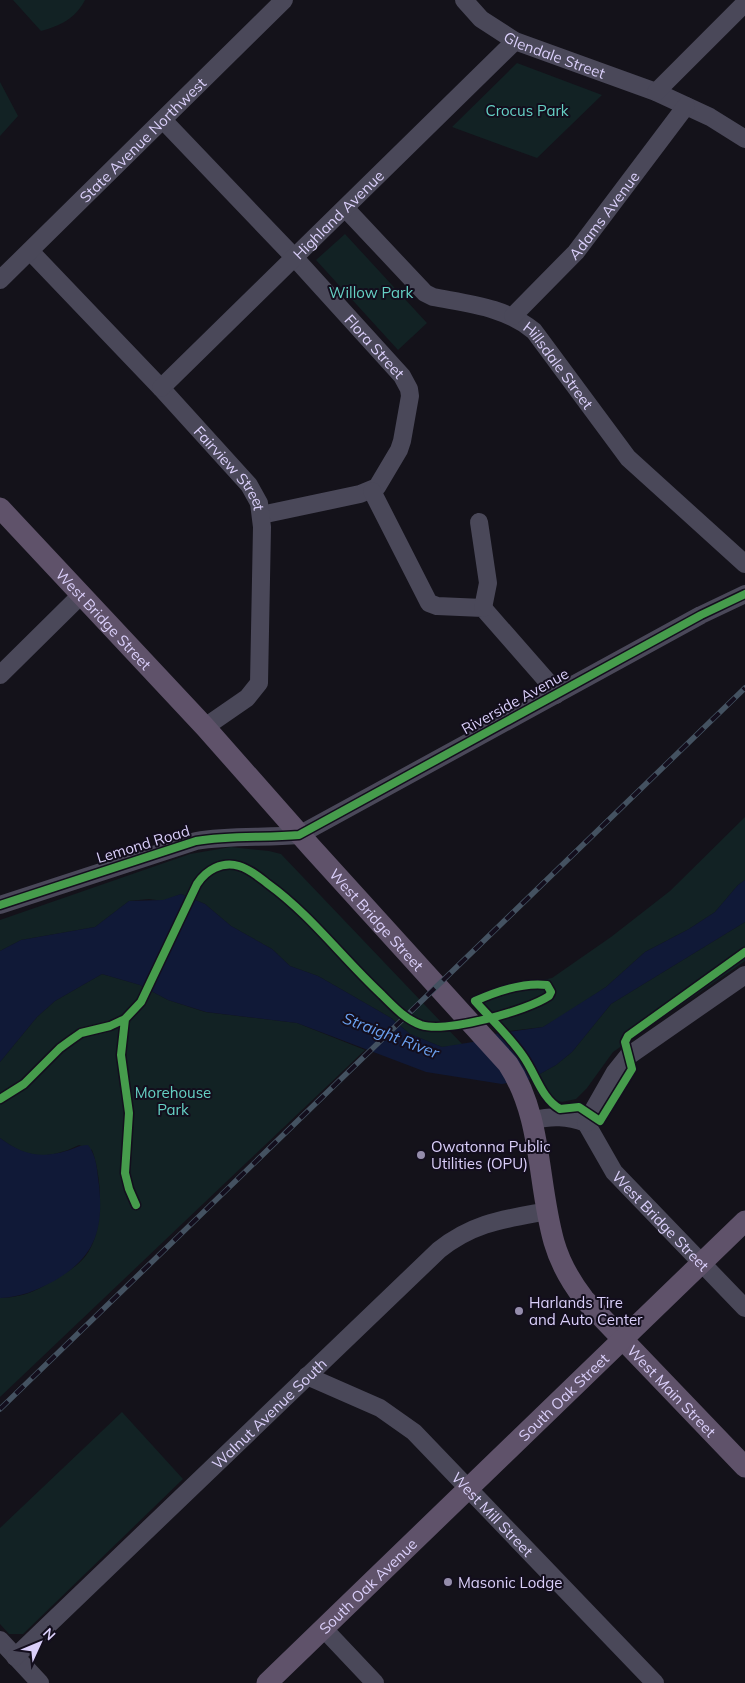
<svg xmlns="http://www.w3.org/2000/svg" width="745" height="1683" viewBox="0 0 745 1683" font-family="Mulish,sans-serif">
	<style>
		.green { fill: #122224 }
		.water { fill: #101937 }
		.lines { fill: none; stroke-linecap: round; stroke-linejoin: round }
		.minor { stroke: #4a4859; stroke-width: 18 }
		.major { stroke: #5f526a; stroke-width: 21 }
		.rail-casing { stroke: #445261; stroke-width: 5.5 }
		.rail { stroke: #130e1d; stroke-width: 4; stroke-dasharray: 11; stroke-linecap: butt }
		.cycleway-casing { stroke: #130e1d; stroke-width: 11 }
		.cycleway { stroke: #469c4c; stroke-width: 8 }
		.poi-dot { fill: #958dac; stroke: #130e1d; stroke-width: 2 }
		.labels { text-anchor: middle; dominant-baseline: central; stroke-width: 4; stroke-linejoin: round; paint-order: stroke }
		.street-label { font-size: 15px; fill: #dacffa; stroke: #130e1d }
		.park-label { font-size: 15px; fill: #65d0c4; stroke: #130e1d }
		.poi-label { font-size: 15px; fill: #dacffa; stroke: #130e1d; text-anchor: start }
		.water-label { font-size: 16px; font-style: italic; fill: #699fee; stroke: #130e1d }
	</style>
	<rect width="100%" height="100%" fill="#14121a"/>
	<path class="green" d="M13,0H85C76,18 60,26 41,31Z
		M517,63L602,95L537,158L452,127Z
		M0,82L18,116L0,136Z
		M345,234L427,323L398,350L316,260Z
		M745,817V880L738,885L715,912L689,929L645,952L606,987L562,1016L543,1027L509,1031L476,995L552,978L611,937L670,891Z
		M231,847L269,851L281,854L463,1045L442,1047L410,1034L391,1018L346,992L318,976L290,966L272,949L231,926L205,904L181,894L163,901L149,899L129,901L95,927L21,940L0,951V920L190,854Z
		M745,922V961L613,1052L587,1088L576,1099L562,1102L538,1095L531,1079L556,1065L572,1052L611,1004Z
		M102,974L140,985L168,1000L205,1012L297,1023L365,1050L0,1397V1298C25,1297 36,1291 57,1278C64,1273 73,1269 79,1263C106,1241 103,1180 92,1150L79,1145C48,1160 27,1159 0,1138V1062L37,1017L55,1001Z
		M122,1412L183,1479L23,1634H9L0,1624V1528Z"/>
	<path class="water" d="M745,880V922L611,1004L572,1052L556,1065L531,1079L502,1084L426,1072L297,1023L206,1012L168,1000L140,985L102,974L55,1001L37,1017L0,1062V951L21,940L95,927L129,901L163,900L181,894L205,904L231,926L272,949L290,966L318,976L346,992L391,1018L410,1034L442,1047L485,1040L494,1034L543,1027L606,987L645,952L689,929L715,912L738,885Z
		M0,1138C21,1154 40,1159 66,1151C74,1149 79,1145 88,1145C97,1156 97,1171 99,1185C104,1231 94,1258 54,1281C35,1291 21,1297 0,1298Z"/>
	<g class="lines">
		<g class="minor">
			<path id="s1" d="M464,0L481,19L515,41L656,92L710,117L745,139"/>
			<path d="M656,92L745,3"/>
			<path id="s2" d="M163,120L294,257L402,376L409,389L410,396L402,441L399,450L377,487L360,494L261,515"/>
			<path id="s3" d="M346,209L425,293L433,297C469,304 505,307 534,331L628,458L745,564"/>
			<path id="s4" d="M30,251L161,388L249,485L259,503L262,527L259,683L247,698L205,727"/>
			<path id="s5" d="M0,280L284,0"/>
			<path id="s6" d="M513,316L576,252L686,106"/>
			<path id="s7" d="M161,388L515,41"/>
			<path d="M372,491L429,603L437,606L483,608L547,681L556,695"/>
			<path d="M479,522L488,583L483,608"/>
			<path d="M0,675L81,595"/>
			<path d="M0,905L196,841C230,835 265,838 299,835L701,615L745,594"/>
			<path id="s8" d="M533,1120C552,1116 567,1116 586,1123L614,1172L745,1308"/>
			<path d="M586,1123L615,1072L627,1057L745,975"/>
			<path id="s9" d="M307,1376L380,1408L414,1432L655,1683"/>
			<path d="M324,1629L375,1683"/>
			<path d="M0,1640L40,1683"/>
			<path id="s10" d="M15,1657L439,1250C474,1222 505,1219 548,1211"/>
		</g>
		<g class="major">
			<path id="s11" d="M0,508L205,727L311,847L508,1064C543,1118 537,1182 554,1242C560,1263 571,1282 584,1299L745,1467"/>
			<path id="s12" d="M267,1683L745,1221"/>
		</g>
		<defs>
			<path id="rail" d="M0,1409L745,688"/>
		</defs>
		<use href="#rail" class="rail-casing"/>
		<use href="#rail" class="rail"/>
		<defs>
			<path id="cycleway" d="M0,905L196,841C230,835 265,838 299,835L701,615L745,594
				M125,1019L121,1055L129,1113L125,1173L129,1189L136,1205
				M0,1099L24,1084L60,1048L71,1040L81,1033L110,1026L125,1019L141,1002L197,884C206,870 222,861 239,866C250,869 259,877 268,884C311,915 343,959 382,995C394,1007 405,1019 421,1025C446,1033 527,1011 549,996L551,992L547,985C524,982 495,992 475,1001C491,1019 509,1036 523,1056C536,1074 541,1098 560,1109L579,1107L600,1121L632,1069L625,1042L628,1036L745,952"/>
		</defs>
		<use href="#cycleway" class="cycleway-casing"/>
		<use href="#cycleway" class="cycleway"/>
	</g>
	<g class="poi-dot">
		<circle cx="421" cy="1155" r="5"/>
		<circle cx="519" cy="1311" r="5"/>
		<circle cx="448" cy="1582" r="5"/>
	</g>
	<g class="labels">
		<g class="street-label">
			<text stroke="none"><textPath href="#s1" startOffset="108">Glendale Street</textPath></text>
			<text stroke="none"><textPath href="#s5" startOffset="200">State Avenue Northwest</textPath></text>
			<text stroke="none"><textPath href="#s6" startOffset="136">Adams Avenue</textPath></text>
			<text stroke="none"><textPath href="#s7" startOffset="248">Highland Avenue</textPath></text>
			<text stroke="none"><textPath href="#s2" startOffset="310">Flora Street</textPath></text>
			<text stroke="none"><textPath href="#s3" startOffset="274">Hillsdale Street</textPath></text>
			<text stroke="none"><textPath href="#s4" startOffset="296">Fairview Street</textPath></text>
			<text stroke="none"><textPath href="#s11" startOffset="152">West Bridge Street</textPath></text>
			<text transform="translate(515 701) rotate(-29)">Riverside Avenue</text>
			<text transform="translate(143 844) rotate(-17)">Lemond Road</text>
			<text stroke="none"><textPath href="#s11" startOffset="558">West Bridge Street</textPath></text>
			<text stroke="none"><textPath href="#s8" startOffset="178">West Bridge Street</textPath></text>
			<text stroke="none"><textPath href="#s11" startOffset="1130">West Main Street</textPath></text>
			<text stroke="none"><textPath href="#s12" startOffset="412">South Oak Street</textPath></text>
			<text stroke="none"><textPath href="#s10" startOffset="352">Walnut Avenue South</textPath></text>
			<text stroke="none"><textPath href="#s9" startOffset="235">West Mill Street</textPath></text>
			<text stroke="none"><textPath href="#s12" startOffset="140">South Oak Avenue</textPath></text>
		</g>
		<g class="park-label">
			<text x="527" y="110">Crocus Park</text>
			<text x="371" y="292">Willow Park</text>
			<text x="173" y="1092">Morehouse<tspan x="173" dy="17">Park</tspan></text>
		</g>
		<g class="poi-label">
			<text x="431" y="1146">Owatonna Public<tspan x="431" dy="17">Utilities (OPU)</tspan></text>
			<text x="529" y="1302">Harlands Tire<tspan x="529" dy="17">and Auto Center</tspan></text>
			<text x="458" y="1582">Masonic Lodge</text>
		</g>
		<g class="water-label">
			<text transform="translate(391 1035) rotate(21)">Straight River</text>
		</g>
	</g>
	<g transform="translate(40 1643) rotate(46)" stroke="#130e1d" stroke-width="4" paint-order="stroke">
	<path d="M0-4L9 19L0 12L-9 19Z" fill="#dacffa"/>
	<text y="-8" font-size="14" font-weight="bold" text-anchor="middle" fill="#dacffa">N</text>
	</g>
</svg>
